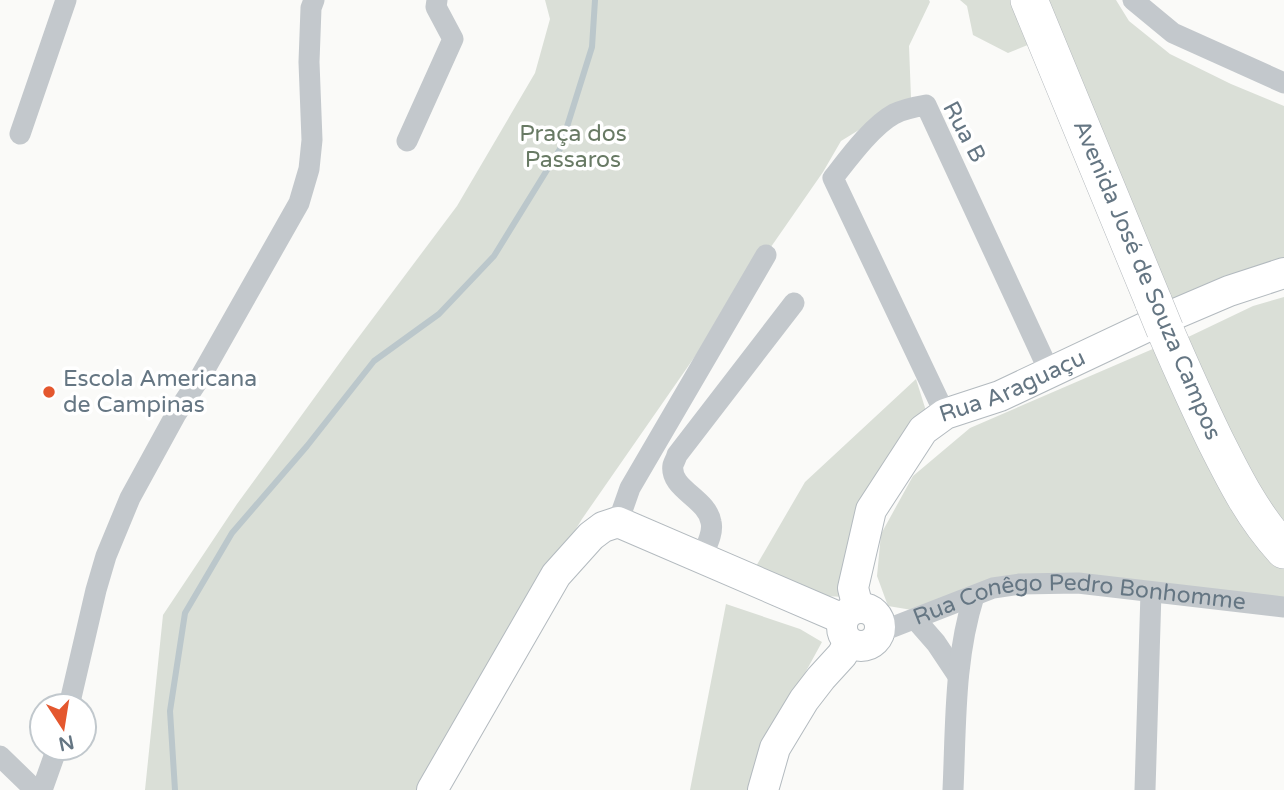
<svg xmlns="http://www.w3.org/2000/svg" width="1284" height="790" viewBox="0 0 1284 790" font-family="'Varela Round',sans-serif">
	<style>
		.green { fill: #dadfd7 }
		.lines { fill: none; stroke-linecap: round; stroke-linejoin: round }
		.stream { stroke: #bbc7cb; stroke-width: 6 }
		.secondary-casing { stroke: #b3babf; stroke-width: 32 }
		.highway-casing { stroke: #b4b9bd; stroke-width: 38 }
		.street { stroke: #c3c8cc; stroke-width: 21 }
		.secondary { stroke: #fff; stroke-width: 30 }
		.highway { stroke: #fff; stroke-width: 37 }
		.highway-bridge-casing { stroke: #b4b9bd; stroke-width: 38; stroke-linecap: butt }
		.highway-bridge { stroke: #fff; stroke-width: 37 }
		.poi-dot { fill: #e4572e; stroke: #fff; stroke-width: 2.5 }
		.labels { text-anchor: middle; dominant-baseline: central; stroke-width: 7; stroke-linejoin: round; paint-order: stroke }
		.street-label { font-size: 23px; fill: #657683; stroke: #fff }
		.park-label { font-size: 23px; fill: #687a64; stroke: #fff }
		.poi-label { font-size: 23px; fill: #657683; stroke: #fff; text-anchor: start }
	</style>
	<rect width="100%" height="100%" fill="#fafaf8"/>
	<path class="green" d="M545,0H929L930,2L909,46L911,98L841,141L823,172L582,519L416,790H145L163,615L237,504L349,350L457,206L535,73L550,19Z
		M960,0H1017L1035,42L1008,53L973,35L967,6Z
		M1045,0H1116L1129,21L1170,54L1231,84L1284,106V263L1170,304Z
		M1284,297V526L1264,502L1184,339L1253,306Z
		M1162,345L1284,563V602L1055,575L912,610L888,606L877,576L881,534L913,476L970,428Z
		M916,379L927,414L845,597L825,596L755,568L805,482Z
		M726,604L800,629L822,642L764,748L754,790H690Z"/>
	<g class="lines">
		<path class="stream" d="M175,790L170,711L185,613L232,533L307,446L374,361L439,314L494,256L560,149L592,47L595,0"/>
		<defs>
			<g id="secondary">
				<circle cx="861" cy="627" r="19"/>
				<path id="s2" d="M858,608L853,588L871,510L923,430L945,414L1000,396L1161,320L1229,291L1284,273"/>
				<path d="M432,790L556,575L591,536L603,527L618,522L843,619"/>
				<path d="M763,790L775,748L804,700L821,678L842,655L849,643"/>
			</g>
			<path id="highway" d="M1029,0L1154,303
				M1165,330C1181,367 1197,403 1215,440C1235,480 1253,516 1284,550"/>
		</defs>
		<use href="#secondary" class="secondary-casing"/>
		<use href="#highway" class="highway-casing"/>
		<g class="street">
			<path d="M1133,0L1173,33L1284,83"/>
			<path d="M20,134L66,0"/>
			<path d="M407,141L453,39L436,7L437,0"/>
			<path d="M945,414L833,178C848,159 872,126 894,114C904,109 914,107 926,105L1050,373"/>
			<path d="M618,522L630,488L766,255"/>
			<path d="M701,559C705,548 714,534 711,522C707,498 669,489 673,465C674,462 676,459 677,455L794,303"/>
			<path d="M915,619L936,643L958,676"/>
			<path id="s1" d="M880,632L993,588L1020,584L1078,583L1284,607"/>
			<path d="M69,706L96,590L106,556L130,498L176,414L201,376L299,203L309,169L312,140L309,62L311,8L314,0"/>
			<path d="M0,756L35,790"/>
			<path d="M42,790L57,748"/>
			<path d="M953,790C956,725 954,659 974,596"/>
			<path d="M1145,790L1151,592"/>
		</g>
		<use href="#secondary" class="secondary"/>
		<use href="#highway" class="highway"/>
		<defs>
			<path id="highway-bridge" d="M1154,303L1165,330"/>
		</defs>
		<use href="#highway-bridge" class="highway-bridge-casing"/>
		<use href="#highway-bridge" class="highway-bridge"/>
	</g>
	<circle class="poi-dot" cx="49" cy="392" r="7"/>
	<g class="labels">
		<g class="street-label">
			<text transform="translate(964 132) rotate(62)">Rua B</text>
			<text transform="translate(1147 280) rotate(67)">Avenida José de Souza Campos</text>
			<text stroke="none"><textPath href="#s2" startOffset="296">Rua Araguaçu</textPath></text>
			<text stroke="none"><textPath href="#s1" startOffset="206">Rua Conêgo Pedro Bonhomme</textPath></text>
		</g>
		<g class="park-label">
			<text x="573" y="134">Praça dos<tspan x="573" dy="26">Passaros</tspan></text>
		</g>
		<g class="poi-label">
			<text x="63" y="379">Escola Americana<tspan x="63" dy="26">de Campinas</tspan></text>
		</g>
	</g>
	<g transform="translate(63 727) rotate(168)"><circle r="33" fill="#ffffff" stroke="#c1c8cd" stroke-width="2"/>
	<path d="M0-5L12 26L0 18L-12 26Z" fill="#e4572e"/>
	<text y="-10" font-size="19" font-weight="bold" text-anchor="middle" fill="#657683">N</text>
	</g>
</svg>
